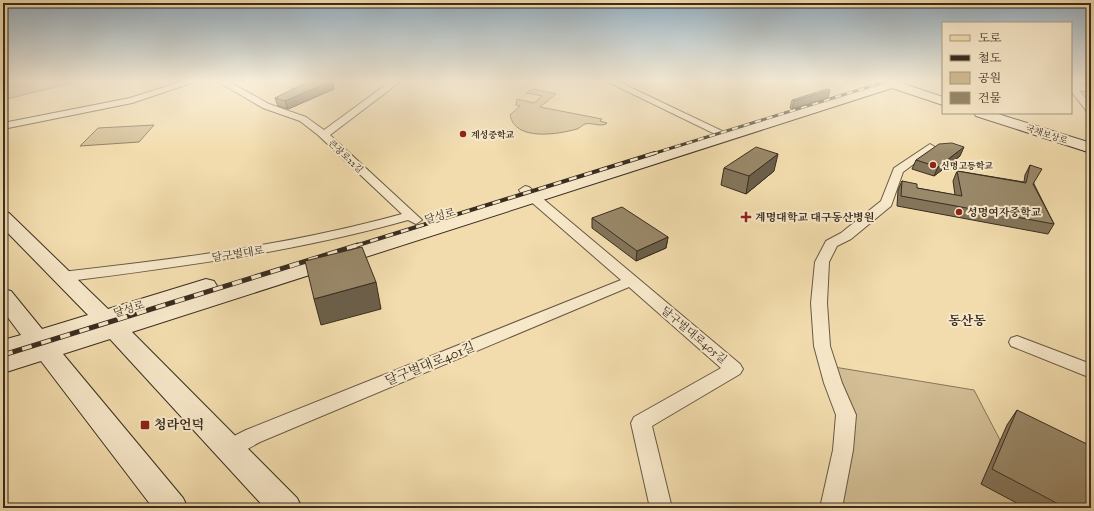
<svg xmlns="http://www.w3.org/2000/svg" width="1094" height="511" viewBox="0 0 1094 511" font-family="'IM FELL Great Primer','Noto Serif KR',serif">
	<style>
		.green { fill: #d3be95; stroke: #86765a }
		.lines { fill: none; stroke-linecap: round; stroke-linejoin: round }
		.street-casing { stroke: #675943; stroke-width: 2 }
		.secondary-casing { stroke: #392d20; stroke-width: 2 }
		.primary-casing { stroke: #392d20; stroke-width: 2 }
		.street { fill: #f7e8ca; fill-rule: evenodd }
		.secondary { fill: #f7e8ca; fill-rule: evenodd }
		.primary { fill: #f2dcad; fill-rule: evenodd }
		.rail-far2-casing { stroke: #392d20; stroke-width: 3 }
		.rail-far1-casing { stroke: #392d20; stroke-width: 4 }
		.rail-casing { stroke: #392d20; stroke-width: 5 }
		.rail-far2 { stroke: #f7e8ca; stroke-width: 2; stroke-dasharray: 6; stroke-linecap: butt }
		.rail-far1 { stroke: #f7e8ca; stroke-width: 2.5; stroke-dasharray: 8; stroke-linecap: butt }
		.rail { stroke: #f7e8ca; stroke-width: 3.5; stroke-dasharray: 10; stroke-linecap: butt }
		.wall { fill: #84755a; stroke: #392d20 }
		.shaded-wall { fill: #6b5f4a; stroke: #392d20 }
		.building { fill: #998869; stroke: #392d20 }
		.poi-dot { fill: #8f2418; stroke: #f7e8ca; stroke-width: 1.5 }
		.labels { text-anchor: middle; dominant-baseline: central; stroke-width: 4; stroke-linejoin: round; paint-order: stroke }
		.far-poi-label { font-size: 9px; font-weight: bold; fill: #392d20; stroke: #f7e8ca; text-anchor: start }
		.far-street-label { font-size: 9px; fill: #392d20; stroke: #f7e8ca }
		.poi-label { font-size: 11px; font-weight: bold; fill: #392d20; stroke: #f7e8ca; text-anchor: start }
		.street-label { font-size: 11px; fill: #392d20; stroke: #f7e8ca }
		.quarter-label { font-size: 13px; font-weight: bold; fill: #392d20; stroke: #f7e8ca }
		.near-street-label { font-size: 13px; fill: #392d20; stroke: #f7e8ca }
		.near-poi-label { font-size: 13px; font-weight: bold; fill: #392d20; stroke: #f7e8ca; text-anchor: start }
	</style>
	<rect width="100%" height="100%" fill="#f2dcad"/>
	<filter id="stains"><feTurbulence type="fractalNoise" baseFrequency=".005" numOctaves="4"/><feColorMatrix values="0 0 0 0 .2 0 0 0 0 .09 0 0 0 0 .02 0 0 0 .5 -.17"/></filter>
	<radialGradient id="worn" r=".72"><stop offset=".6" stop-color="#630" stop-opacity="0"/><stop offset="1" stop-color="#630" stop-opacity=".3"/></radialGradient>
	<path class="green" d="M21,81H79L3,100V89Z
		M533,89L556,94L540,107L602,119L600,121L607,123L606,124C599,127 591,122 585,124C582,125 580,128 577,129C559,134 515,142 510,115L520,106L516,105L517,99L534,103L542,96L526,93Z
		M154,125L139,142L80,146L98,128Z
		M828,366L974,390L1000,440L982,483L1026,508H836L846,415Z"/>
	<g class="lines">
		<defs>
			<path id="street" d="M183,81H197L132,103L3,129V123L130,98Z
				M217,81H228L269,104L306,117L324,130L391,81H401L330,135L422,220L416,224L408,220C295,252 179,267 62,282L57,280L55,277L57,274L62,272C177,259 290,245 402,214L318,135L300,121L263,108Z
				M606,81H617L722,131L717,134L713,133Z
				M1071,82L1091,87V93L1079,90L1091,105V114L1088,113L1071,91Z
				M930,144L935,147L934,149L903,172L891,206L851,239L837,246L829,262L827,303L830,346L842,383L856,415L853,450L842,508H820L833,450L836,415L824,383L814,346L811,303L815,262L826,241L841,233L881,201L894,168Z
				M525,186L529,187L740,364L743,369L740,374L652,426L672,508H650L631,423L634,417L721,368L629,287L260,442C248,448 235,459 222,454L219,448L222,442L246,430L621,280L521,193L519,190Z
				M1017,336L1091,364V378L1011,346L1009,342L1011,338Z"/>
			<path id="secondary" d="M887,81H908L904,84L943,97V105L892,88L132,332L297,498L302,508H265L110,339L63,354L183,498L188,508H153L41,361L3,373V340L21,335L3,311V289L11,291L42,329L88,315L3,228V212L9,213L108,309L206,279L214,281L217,286L214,290Z
				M974,113H995L1091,143V153L976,116Z"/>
			<path id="primary" d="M875,81H896L898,84L896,87C889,88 879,87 875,81Z"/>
		</defs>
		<use href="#street" class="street-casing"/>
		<use href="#secondary" class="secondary-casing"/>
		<use href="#primary" class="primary-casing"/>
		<use href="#street" class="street"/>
		<use href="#secondary" class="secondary"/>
		<use href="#primary" class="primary"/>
		<defs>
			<path id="rail-far2" d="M652,154L888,81"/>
			<path id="rail-far1" d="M355,246L655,153"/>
			<path id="rail" d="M3,355L358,245"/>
		</defs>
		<use href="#rail-far2" class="rail-far2-casing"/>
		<use href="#rail-far1" class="rail-far1-casing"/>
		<use href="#rail" class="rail-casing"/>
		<use href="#rail-far2" class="rail-far2"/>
		<use href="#rail-far1" class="rail-far1"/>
		<use href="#rail" class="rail"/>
	</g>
	<path class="wall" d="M332,81L334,89L288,109L278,106L275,98Z
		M828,98L792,109L790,108L792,100Z
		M960,156L934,176L912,169L916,160Z
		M1030,165L1034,184L1054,224L1048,234L897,206L898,190L902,181L917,188L955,195L953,181L957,171L1024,182L1025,175Z
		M724,168L774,171L746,194L721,185Z
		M592,218L668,237L666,248L636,261L592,228Z
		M1017,410L1091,508H1026L981,484L1007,425Z"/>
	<path class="shaded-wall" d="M332,81L334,89L288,109L285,101Z
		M830,90L828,98L792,109L794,101Z
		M964,147L960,156L934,176L938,167Z
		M778,154L774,171L746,194L749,176Z
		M668,237L666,248L636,261L637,251Z
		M376,282L381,309L321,325L314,299Z"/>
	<path class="building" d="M309,81H332L285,101L275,98Z
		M827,89L830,90L794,101L792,100Z
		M952,143L964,147L938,167L916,160L939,144Z
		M756,147L778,154L749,176L724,168Z
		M1030,165L1042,169L1033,184L1054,224L901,196L902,181L917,184V188L962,196L957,171L1026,183Z
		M622,207L668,237L637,251L592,218Z
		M362,247L376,282L314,299L305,261Z
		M1017,410L1091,446V508H1066L992,469Z"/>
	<linearGradient id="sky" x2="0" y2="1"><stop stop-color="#93acbd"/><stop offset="0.53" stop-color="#f9efda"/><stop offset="1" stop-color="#f9efda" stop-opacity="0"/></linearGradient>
	<rect width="1094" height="153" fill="url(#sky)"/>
	<g class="poi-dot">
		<circle cx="463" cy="134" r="4"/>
		<circle cx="933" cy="165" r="4"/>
		<circle cx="959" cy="212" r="4"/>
		<path d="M744 211h4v4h4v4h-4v4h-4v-4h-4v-4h4z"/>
		<rect x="140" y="420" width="10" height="10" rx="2"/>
	</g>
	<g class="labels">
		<g class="far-poi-label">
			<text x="471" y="134">계성중학교</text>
			<text x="941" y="165">신명고등학교</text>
		</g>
		<g class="far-street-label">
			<text transform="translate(1047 134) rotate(18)">국채보상로</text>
			<text transform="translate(346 156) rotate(43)">큰장로22길</text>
		</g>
		<g class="poi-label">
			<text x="967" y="212">성명여자중학교</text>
			<text x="755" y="217">계명대학교 대구동산병원</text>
		</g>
		<g class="street-label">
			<text transform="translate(440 216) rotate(-16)">달성로</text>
			<text transform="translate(238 254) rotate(-9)">달구벌대로</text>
			<text transform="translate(129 309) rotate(-17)">달성로</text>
			<text transform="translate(694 335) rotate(40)">달구벌대로405길</text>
		</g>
		<g class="quarter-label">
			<text x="967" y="321">동산동</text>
		</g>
		<g class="near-street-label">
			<text transform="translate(430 364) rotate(-22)">달구벌대로401길</text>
		</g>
		<g class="near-poi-label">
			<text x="154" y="425">청라언덕</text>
		</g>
	</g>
	<rect width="1094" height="511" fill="none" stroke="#f2dcad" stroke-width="16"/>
	<rect x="4" y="4" width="1086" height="503" fill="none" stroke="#392d20" stroke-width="2"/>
	<rect x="8" y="8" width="1078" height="495" fill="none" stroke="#392d20"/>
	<rect x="942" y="22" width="130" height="92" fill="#f7e8ca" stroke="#ab9d86"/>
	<rect x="950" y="35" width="20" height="6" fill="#f2dcad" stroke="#ab9d86"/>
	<text x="978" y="42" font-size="12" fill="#392d20">도로</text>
	<rect x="950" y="55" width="20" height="6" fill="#392d20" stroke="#ab9d86"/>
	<text x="978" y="62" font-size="12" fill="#392d20">철도</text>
	<rect x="950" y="72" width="20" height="12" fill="#d3be95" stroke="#ab9d86"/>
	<text x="978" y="82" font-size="12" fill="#392d20">공원</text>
	<rect x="950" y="92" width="20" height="12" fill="#998869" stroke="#ab9d86"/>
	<text x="978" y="102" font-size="12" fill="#392d20">건물</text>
	<rect width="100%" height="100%" filter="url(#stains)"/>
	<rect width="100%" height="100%" fill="url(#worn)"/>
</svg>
